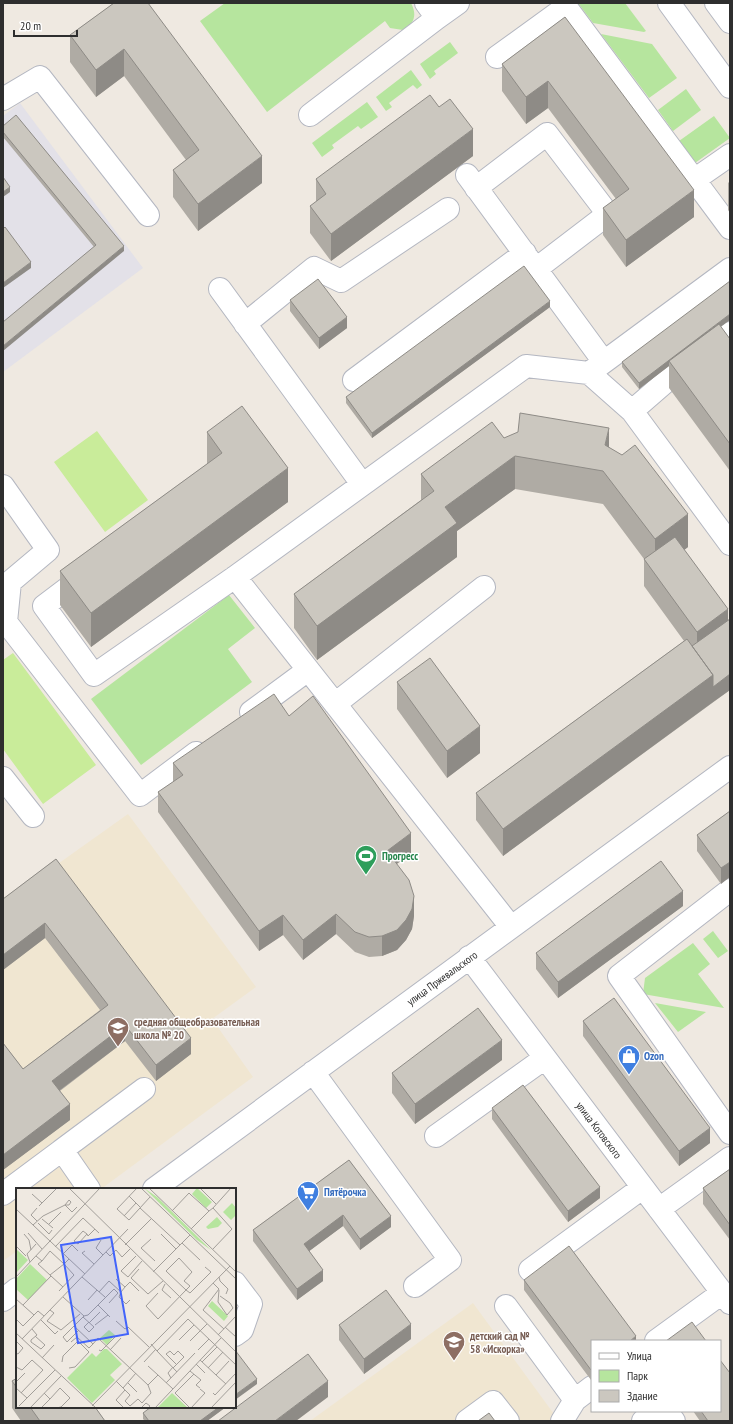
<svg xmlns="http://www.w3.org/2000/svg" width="733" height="1424" font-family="'PT Sans Narrow',sans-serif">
<rect width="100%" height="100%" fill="#efe9e1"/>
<path fill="#e3e1e8" d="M20,103L143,268L3,372V116Z"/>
<path fill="#f0e6d1" d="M128,814L256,987L212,1019L253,1077L101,1189H17V1251L3,1261V903Z
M473,1303L559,1421H310Z"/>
<path fill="#b6e59e" d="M225,3H411C417,14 415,24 403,30L390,28L385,21L267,112L200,21Z
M578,3H625L646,31L644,32L593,23Z
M601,34L652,44L677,78L649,98Z
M450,42L458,53L434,71L436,74L430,79L420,64Z
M411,70L422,85L417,89L413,85L389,103L392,107L386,111L376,97Z
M686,89L701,110L673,131L658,110Z
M367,102L378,117L361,129L358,126L332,145L334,148L322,157L312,143Z
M714,116L730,138L695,163L679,141Z
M229,595L255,628L228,649L252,682L141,765L91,699Z
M713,931L728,951L718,958L703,939Z
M693,943L710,964L698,974L724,1008L643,994L645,978Z
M655,1003L706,1012L678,1032Z"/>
<path fill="#c9ec9a" d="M97,431L148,500L105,532L54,462Z
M13,653L96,765L43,804L3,749V660Z"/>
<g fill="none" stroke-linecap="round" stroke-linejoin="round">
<g stroke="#b4b7c1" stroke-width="24">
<path id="minor" d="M426,3L437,18L458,3
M563,3L730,228
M669,3L730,87
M716,3L730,22
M497,57L566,7
M3,99L40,77L148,215
M310,115L437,18
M467,175L604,362
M694,180L730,155
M476,188L547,134L608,214L536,269
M730,269L589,373L632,411L730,544
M220,289L362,484
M245,324L314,268L341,281L448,209
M354,380L525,253
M632,411L670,378L730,333
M3,486L48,550L10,582L6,622
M85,575L44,606L94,675L235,577L526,366L589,373
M235,577L511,927
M3,624L6,622L140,795L196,753
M335,704L484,587
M251,712L308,670
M3,778L33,816
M730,890L619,976L730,1133
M469,957L730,1303
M313,1072L450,1260L415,1286
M436,1136L545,1058
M62,1150L144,1089
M154,1189L730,767
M3,1194L62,1150L89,1189
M659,1209L730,1158
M530,1270L642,1188
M235,1283L251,1304L242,1330L235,1335
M3,1300L17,1289
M506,1306L575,1400L592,1387
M656,1341L722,1293
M666,1411L674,1421
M467,1421L493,1402L508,1421
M562,1421L575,1400
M643,1421L657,1411"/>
</g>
<use href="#minor" stroke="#fff" stroke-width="22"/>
</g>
<path fill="#afaba4" d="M114,3L262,183L198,231L173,197V170L186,160L124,76L96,97L70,62V35Z
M565,17L694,217L626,267L603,235V208L616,199L548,108L526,124L502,91V64Z
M3,126L124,251L94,247L3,137Z
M473,156L331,261L310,233V206L316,202V179Z
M730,181V213L728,210V183Z
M290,300L347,328L319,349L290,311Z
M550,307L372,438L346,403V397Z
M721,327L730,339V471L669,388V366L639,389L622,367V362Z
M207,432L288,502L91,647L60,605V571L207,464Z
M504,438L609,447L688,547L684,550L728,620L730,619V690L503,856L476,820V793L684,641L644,586V559L603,504L515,489L457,531V557L317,660L294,628V594L421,500V474Z
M397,682L480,753L447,778L397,709Z
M289,716L411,853L397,864L414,916L412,929L406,940L397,950L382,956L369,957L355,952L336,934L303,960L283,935L259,951L158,812V792L173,782V763Z
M730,811L721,884L697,851V835Z
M56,859L191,1054L156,1081L125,1041L60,1091L70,1120L3,1170V1043L23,1069L100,1010L45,938L3,970V899Z
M683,906L558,998L536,969V953Z
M583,1021L710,1143L679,1166L583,1036Z
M502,1060L415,1124L392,1093V1073Z
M492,1108L600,1198L568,1222L492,1119Z
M349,1160L391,1227L360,1250L343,1226L309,1251L323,1281L297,1300L253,1241V1230Z
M730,1169V1240L703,1204V1188Z
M524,1280L636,1341H592V1380H591L524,1290Z
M339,1325L411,1339L364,1374L339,1340Z
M17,1378V1407H95L105,1421H21L12,1408V1381Z
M226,1407L207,1421H145L143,1419V1413Z
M693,1411H720L730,1421H700Z"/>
<path fill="#8e8b86" d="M124,49V76L96,97V70Z
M548,81V108L526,124V97Z
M473,129V156L331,261V234Z
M262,156V183L198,231V204Z
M10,187V192L3,197V192Z
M694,190V217L626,267V240Z
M124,246V251L3,351V346Z
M31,262V268L3,288V283Z
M550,301V307L372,438V433Z
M730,314V320L671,364L669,361V366L639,389V383Z
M347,317V328L319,349V338Z
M609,428V462L605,445Z
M515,456V489L457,531V557L317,660V626L445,507Z
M288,468V502L91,647V613Z
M688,514V547L655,573V539Z
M728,609V636L697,659V632Z
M730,674V690L713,702V687Z
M713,675V702L503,856V829Z
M480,726V753L447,778V751Z
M411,833V853L387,871V851Z
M730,862V877L721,884V868Z
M683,891V906L558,998V982Z
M414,896V916L412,929L406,940L397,950L382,956V936Z
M336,914V934L303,960V940Z
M283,915V935L259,951V931Z
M45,923V938L3,970V955Z
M125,1025V1041L52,1096V1081Z
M191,1038V1054L156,1081V1065Z
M502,1040V1060L415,1124V1104Z
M70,1104V1120L3,1170V1155Z
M710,1128V1143L679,1166V1151Z
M600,1187V1198L568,1222V1211Z
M343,1215V1226L304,1255V1244Z
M391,1216V1227L360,1250V1239Z
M323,1270V1281L297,1300V1289Z
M411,1324V1339L364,1374V1359Z
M636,1336V1341H630Z
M592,1369V1380H591V1370Z
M257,1379V1384L235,1400V1395Z
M328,1381V1397L296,1421H275Z
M219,1407H226L207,1421H200Z"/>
<path fill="#cbc7bf" stroke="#8e8b86" d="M114,3H148L262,156L198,204L173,170L199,150L124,49L96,70L70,35Z
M565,17L694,190L626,240L603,208L629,189L548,81L526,97L502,64Z
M430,95L439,107L450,99L473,129L331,234L310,206L326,194L316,179Z
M16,115L124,246L3,346V322L96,245L3,132V126Z
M3,177L10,187L3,192Z
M5,227L31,262L3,283V229Z
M524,266L550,301L372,433L346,397Z
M318,279L347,317L319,338L290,300Z
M730,281V314L639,383L622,362Z
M719,324L730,339V444L669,361Z
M242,406L288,468L91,613L60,571L222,453L207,432Z
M520,413L609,428L605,445L622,455L635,445L688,514L655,539L603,471L515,456L445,507L457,523L317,626L294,594L434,491L421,474L492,422L504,438L518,432Z
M675,537L728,609L697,632L644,559Z
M730,619V674L713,687V675L692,646Z
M687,639L713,675L503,829L476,793Z
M430,658L480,726L447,751L397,682Z
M274,694L289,716L313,696L411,833L387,851L409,880L414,896L412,909L406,920L397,930L382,936L369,937L355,932L336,914L303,940L283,915L259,931L158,792L183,775L173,763Z
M730,811V862L721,868L697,835Z
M56,859L191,1038L156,1065L125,1025L52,1081L70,1104L3,1155V1043L23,1069L108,1005L45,923L3,955V899Z
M661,861L683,891L558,982L536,953Z
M614,998L710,1128L679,1151L583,1021Z
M478,1008L502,1040L415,1104L392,1073Z
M523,1085L600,1187L568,1211L492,1108Z
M349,1160L391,1216L360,1239L343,1215L304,1244L323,1270L297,1289L253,1230Z
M730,1169V1225L703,1188Z
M569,1246L636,1336L630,1341H592V1369L591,1370L524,1280Z
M386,1290L411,1324L364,1359L339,1325Z
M692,1322L706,1341H666Z
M235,1350L257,1379L235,1395Z
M308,1354L328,1381L275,1421H218Z
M720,1360L730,1373V1421H708L701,1411H720Z
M17,1378V1388L12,1381Z
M30,1407H95L105,1421H40Z
M151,1407H219L200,1421H149L143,1413Z
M489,1413L495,1421H478Z"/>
<defs>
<g id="stadium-pin" transform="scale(1.15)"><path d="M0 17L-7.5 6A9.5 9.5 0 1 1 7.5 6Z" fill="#2e9e5b" stroke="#fff"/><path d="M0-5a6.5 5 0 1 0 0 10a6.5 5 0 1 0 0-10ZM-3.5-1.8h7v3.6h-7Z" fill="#fff"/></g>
<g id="school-pin" transform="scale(1.15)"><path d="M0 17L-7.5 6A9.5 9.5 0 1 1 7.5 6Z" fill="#8d6e63" stroke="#fff"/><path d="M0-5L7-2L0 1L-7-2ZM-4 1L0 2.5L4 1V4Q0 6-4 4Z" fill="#fff"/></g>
<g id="shop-pin" transform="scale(1.15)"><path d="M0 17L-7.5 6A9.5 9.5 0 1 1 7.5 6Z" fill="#3f7fe0" stroke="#fff"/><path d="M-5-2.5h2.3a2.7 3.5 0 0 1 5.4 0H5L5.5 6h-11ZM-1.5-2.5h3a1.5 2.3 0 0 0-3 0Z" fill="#fff"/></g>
<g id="supermarket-pin" transform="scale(1.15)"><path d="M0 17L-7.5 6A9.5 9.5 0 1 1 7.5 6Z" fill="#3f7fe0" stroke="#fff"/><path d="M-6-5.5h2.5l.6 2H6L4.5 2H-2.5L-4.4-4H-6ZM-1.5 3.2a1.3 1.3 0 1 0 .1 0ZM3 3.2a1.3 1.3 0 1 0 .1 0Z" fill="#fff"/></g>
</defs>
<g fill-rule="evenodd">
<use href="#stadium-pin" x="366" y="856"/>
<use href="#school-pin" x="118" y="1028"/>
<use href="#shop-pin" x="629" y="1056"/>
<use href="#supermarket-pin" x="308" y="1192"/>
<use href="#school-pin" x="454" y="1342"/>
</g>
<g text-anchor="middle" stroke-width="3" stroke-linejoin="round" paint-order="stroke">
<g font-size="11" font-weight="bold" fill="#27864d" stroke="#fff" text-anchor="start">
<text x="382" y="860">Прогресс</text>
</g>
<g font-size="11" fill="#2e2e2e" stroke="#fff">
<text transform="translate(442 978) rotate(-36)" y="4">улица Пржевальского</text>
<text transform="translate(599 1130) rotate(53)" y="4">улица Котовского</text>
</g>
<g font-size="11" font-weight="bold" fill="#785e54" stroke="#fff" text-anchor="start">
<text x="134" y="1026">средняя общеобразовательная<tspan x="134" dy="13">школа № 20</tspan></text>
<text x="470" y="1340">детский сад №<tspan x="470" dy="13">58 «Искорка»</tspan></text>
</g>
<g font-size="11" font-weight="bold" fill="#366cbe" stroke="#fff" text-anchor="start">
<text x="644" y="1060">Ozon</text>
<text x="324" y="1196">Пятёрочка</text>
</g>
</g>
<g transform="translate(16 1188)">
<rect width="220" height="220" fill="#efe9e1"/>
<path d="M128,0L141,9L195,62L181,52ZM181,0L196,14L190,20L176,6ZM216,15L220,20V27L215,32L207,24ZM201,29L206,35L202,39L192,41L190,39ZM0,61L12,72L0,85ZM14,76L31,92L12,112L0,101V91ZM196,113L212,128L208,133L192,118ZM93,142L99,147L91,157L84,150ZM88,161H91L106,176L94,187L99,192L76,215L51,190L76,165L80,169ZM156,205L172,220H141Z" fill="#b6e59e"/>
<path fill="none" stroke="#a29e99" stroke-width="1" d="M53,0L220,164M121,0L101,21L113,32L134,9M125,0L220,91M133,0L220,84M184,0L200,16M16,6L26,15M113,8L124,19M23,18L41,0M124,20L164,57M197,20L215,0M0,21L69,86M156,23L173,5L175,7L193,23L175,41M193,23L197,20L216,41L197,61M108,28L120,15M26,31L37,40M21,33L15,27L21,20M22,35L33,46L36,42M33,36L45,24M17,37L27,28L49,17H53L55,14L53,12L49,17L56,24L61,19M67,43L71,46L62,56L58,53ZM12,45L26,61M8,46L13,52L15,62M71,46L72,48L79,41M145,46L160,61M135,51L125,60L139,73M85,52L80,60L87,67M166,55L184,72M109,57L135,31M0,58L10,68M39,59L67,30L83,45M69,63L66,65L78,76M90,64L94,68L100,62L106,69L114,61M47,66L56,57L62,63M20,68L26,73L22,76L47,99M120,68L105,83L112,89L126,73M163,70L176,84L168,93L174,98L170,102L150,83ZM26,73L34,63L48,76L34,87M14,74L11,66L20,56M123,81L115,90L132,106L147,93M137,84L174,47M0,89L84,0M66,89L89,109M203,89L204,93L212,101L210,106M197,95L203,101L187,122L208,141M149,96L146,102L155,110M109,99L114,94L123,103M203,102L202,114L211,127L217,120L214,115L204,108M43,103L58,87L48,76L53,71M83,104L93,93L105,104L109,99L100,91M105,104L103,109L110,116L114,112M142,105L130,118L142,131L170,102L174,105L195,84L189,79M47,109L68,128L58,138L77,156L82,150L132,197L135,205L126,215L122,211L114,218L109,213L114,207L109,202M0,111L18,127M72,112L81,102M7,117L35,88M82,117L94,129M34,122L38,125L31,133L45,142L64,126M68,128L72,127L98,101L102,105L93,115M67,129L78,139M0,131L7,138L22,123L28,128M25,132L39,146L42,143M100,133L109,141L112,139L133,159M73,134L68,139L73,144L78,139M73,135L84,124M79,137L92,127M58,138L47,149L51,154L63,142M209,139L220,149M16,141L21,147L15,152V154L25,161L29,157L19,148M0,145L80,220M202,147L220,128M6,151L112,41M163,152L178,137M0,153L7,160L2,166L0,165M174,153L191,136M55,154L61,149L73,160L77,156M135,156L141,163L172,131L220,177M83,162L85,163L99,149M94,162L105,150M182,162L193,151M141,163L161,184M26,170L38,157M184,172L200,187L213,173M46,174L47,168L62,153L73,164L59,179L53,180M128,174L140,161M186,174L201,159M180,176L189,185M132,178L142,187L132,197M0,179L6,182L16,172L27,182L5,205M157,180L168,169L162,163L158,167L154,163L150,166L161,177M192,180L207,164M174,183L185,192L180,197L184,200M142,187L157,201M200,187L210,196M155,190L152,185L157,179M100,193L109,202L100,212L108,220M0,194L9,185M112,195L121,204M150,195L179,165M0,200L11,210M107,200L120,185M197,205L199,207L220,185M34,211L44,200L54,210L45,219L40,220M3,218L39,182M76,218L214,78M14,220L45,188M25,220L34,211L28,205M125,220L130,215L134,218L132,220M139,220L205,150M174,220L159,205L178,186M175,220L189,205L184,201M195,220L220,194"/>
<path fill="#4264fb" fill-opacity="0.15" stroke="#4264fb" stroke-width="2" d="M95,49L112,146L62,155L45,57Z"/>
<rect width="220" height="220" fill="none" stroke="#2e2e2e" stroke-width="2"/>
</g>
<rect width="733" height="1424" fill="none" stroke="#2e2e2e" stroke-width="8"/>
<rect x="591" y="1340" width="130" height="72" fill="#ffffff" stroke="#ababab"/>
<rect x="599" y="1353" width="20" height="6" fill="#ffffff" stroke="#ababab"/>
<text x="627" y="1360" font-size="12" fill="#2e2e2e">Улица</text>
<rect x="599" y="1370" width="20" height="12" fill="#b6e59e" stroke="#ababab"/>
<text x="627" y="1380" font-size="12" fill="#2e2e2e">Парк</text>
<rect x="599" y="1390" width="20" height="12" fill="#cbc7bf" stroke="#ababab"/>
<text x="627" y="1400" font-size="12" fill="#2e2e2e">Здание</text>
<path d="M14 30v6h63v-6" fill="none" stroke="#2e2e2e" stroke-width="2"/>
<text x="20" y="30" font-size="12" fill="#2e2e2e" stroke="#ffffff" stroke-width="3" paint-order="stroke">20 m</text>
</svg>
